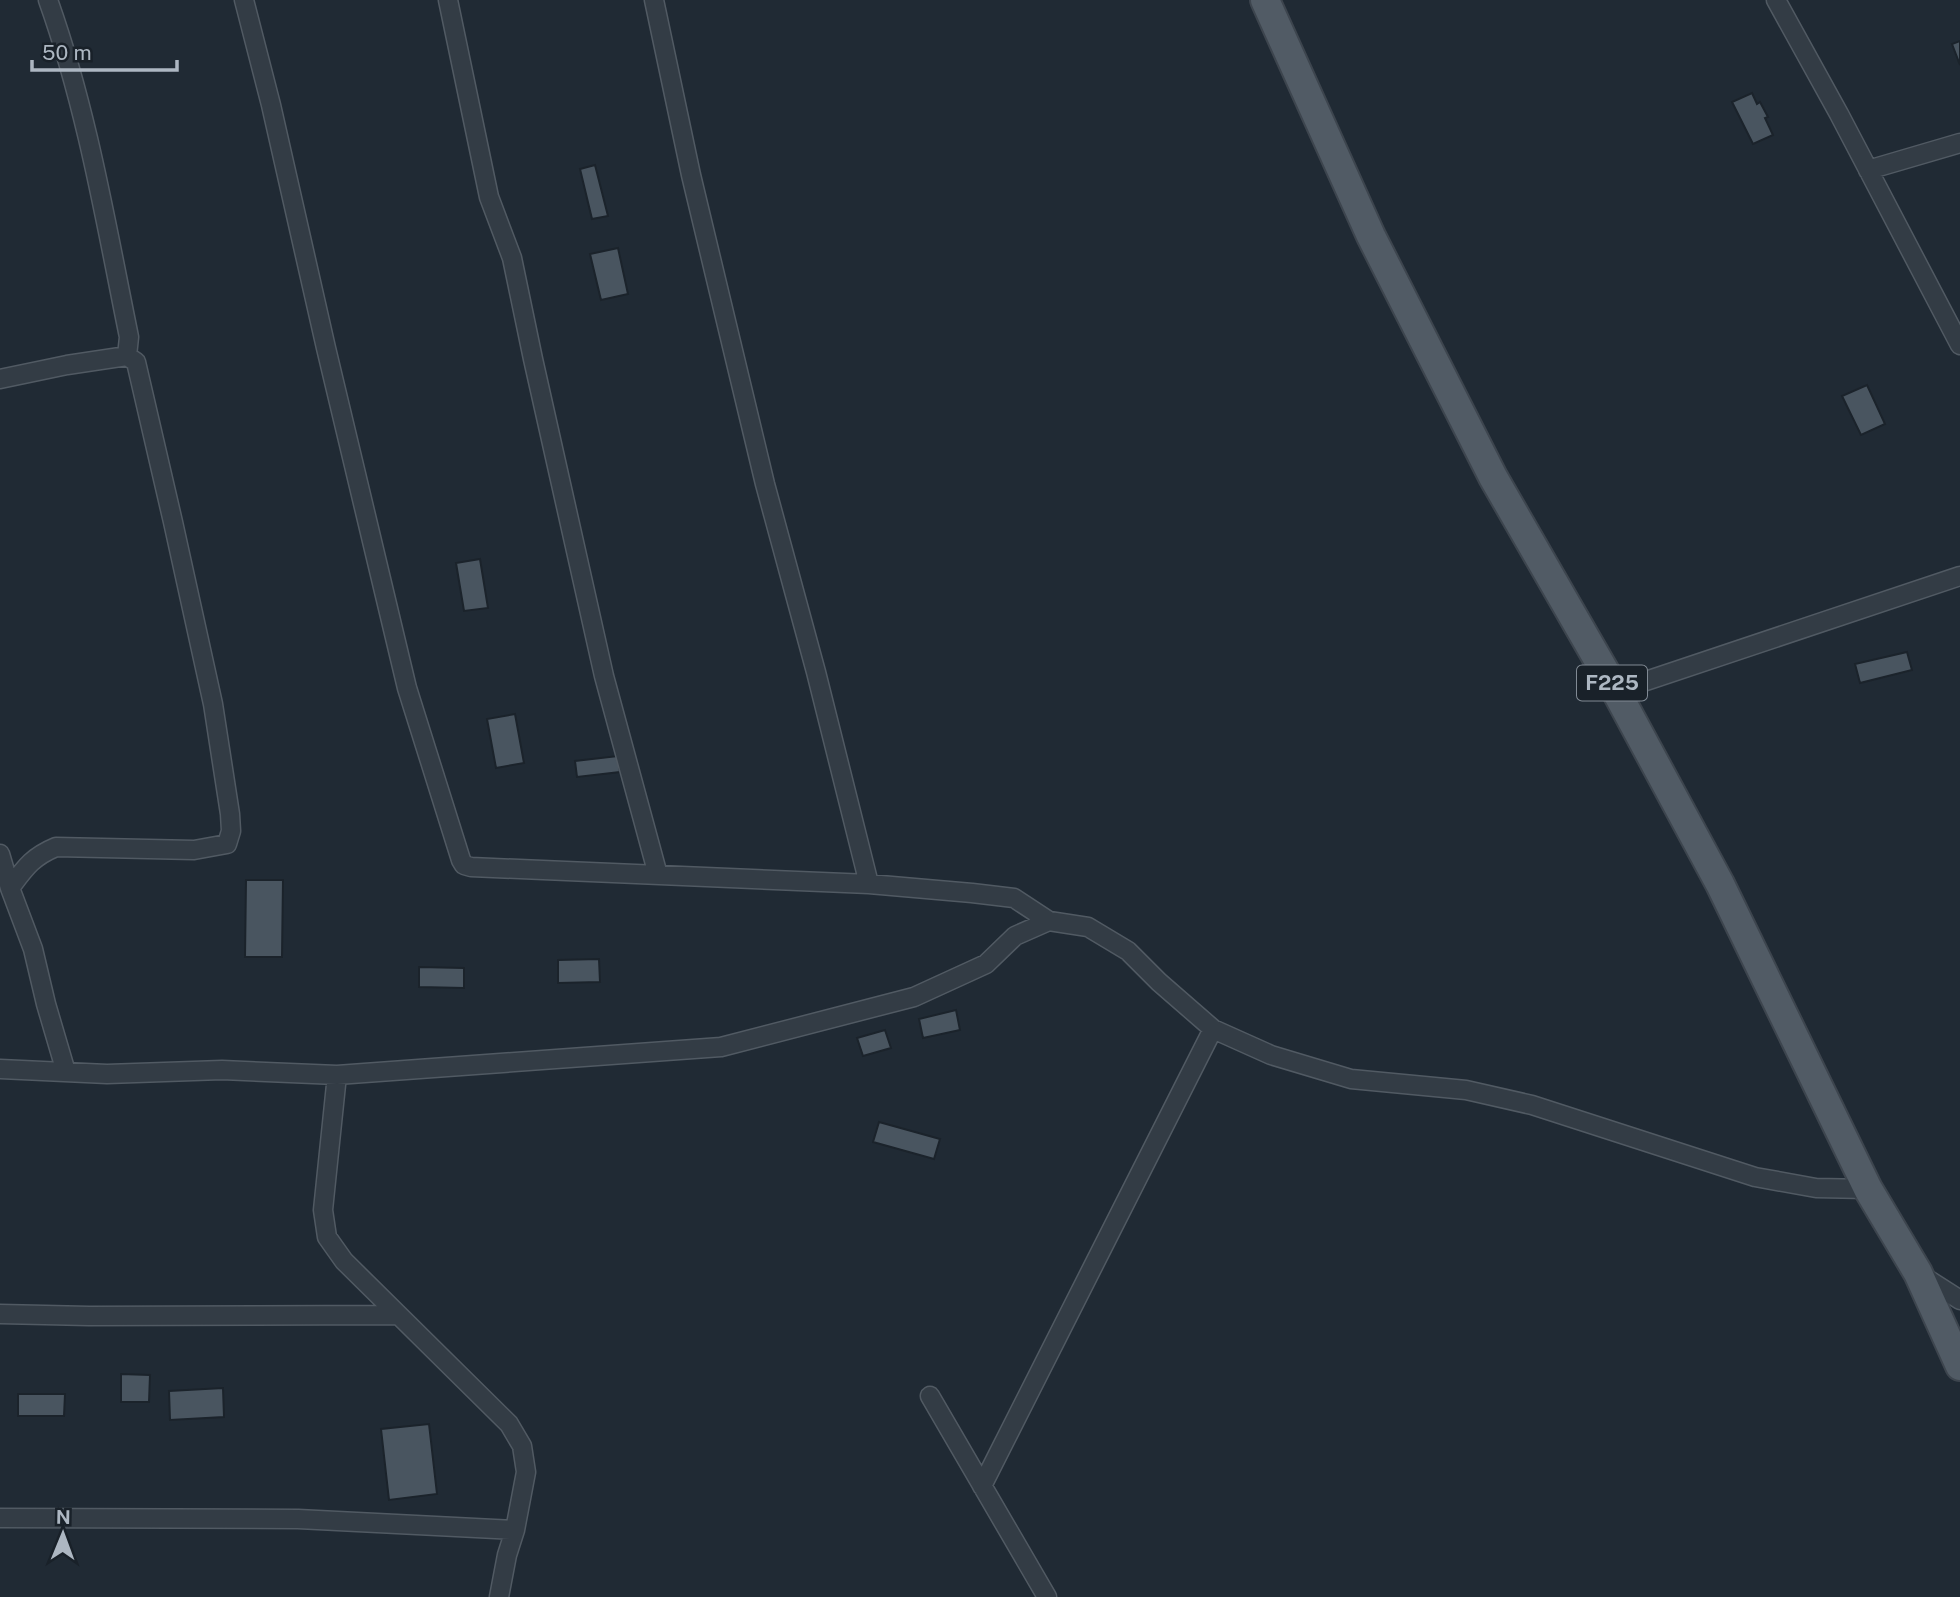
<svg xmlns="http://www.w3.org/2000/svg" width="1960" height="1597" font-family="'Public Sans',sans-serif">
<rect width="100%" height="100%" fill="#202a34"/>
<path fill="#495560" stroke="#1b232b" stroke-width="2" d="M1960,41V65L1952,44Z
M1752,93L1757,104L1760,102L1768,117L1765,118L1773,135L1753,144L1732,102Z
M595,165L608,216L592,219L580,169Z
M618,248L628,294L601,300L590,254Z
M1867,385L1885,424L1861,435L1842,396Z
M480,559L488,608L464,611L456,563Z
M1907,652L1912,670L1860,683L1855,664Z
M515,714L524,763L496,768L487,719Z
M618,756L620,772L577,777L575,761Z
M246,880H283L282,957H245Z
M599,959L600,982L558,983V960Z
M419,967L464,968V988L419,987Z
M956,1010L960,1030L923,1038L919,1019Z
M885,1030L891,1048L863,1056L857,1038Z
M879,1122L940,1139L934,1159L873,1142Z
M121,1374L150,1375L149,1402H121Z
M223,1388L224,1417L170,1420L169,1391Z
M18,1394H65L64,1416H18Z
M429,1424L437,1494L389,1500L381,1429Z"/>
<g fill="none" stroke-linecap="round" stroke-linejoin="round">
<g stroke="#515a63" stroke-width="21">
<path id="street" d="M48,0C87,109 106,224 129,337L127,356
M244,0L271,105L326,348L407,688L461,860L464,865L471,867L869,884L972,893L1014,898L1049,921
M448,0L489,197L512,258L533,359L604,676L658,875
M654,0L691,175L765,484L816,672L869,884
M1776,0L1839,114L1960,345
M1868,170L1960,143
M0,379L67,365L127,356L136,362L173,522L213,704L230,814L231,831L227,844L194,850L56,847C32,857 25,868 10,888
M1616,691L1960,576
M0,854L10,888L33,949L46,1004L66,1072
M0,1069L107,1074L222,1070L337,1075L721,1047L914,997L986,964L1015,936L1049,921L1088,927L1128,951L1159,982L1213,1029L1271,1055L1351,1079L1466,1090L1532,1105L1755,1177L1816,1188L1868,1189
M337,1075L323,1210L327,1237L344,1261L509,1424L522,1446L526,1472L515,1530L507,1555L499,1597
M1921,1275L1960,1300
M0,1314L89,1316L397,1315
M930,1396L1047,1597
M982,1486L1213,1029
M0,1518L298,1519L515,1530"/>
</g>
<g stroke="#3d454e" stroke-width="32">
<path id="primary" d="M1265,0L1371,236L1493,477L1616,691L1720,884L1868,1189L1918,1273L1960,1366"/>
</g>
<use href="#street" stroke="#333c45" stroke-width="18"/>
<use href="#primary" stroke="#515b65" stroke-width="28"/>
</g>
<g text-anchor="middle" stroke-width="6" stroke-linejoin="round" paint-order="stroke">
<rect fill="#192129" stroke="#818a94" stroke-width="2" x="1577" y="665.5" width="70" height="35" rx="5"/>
<g font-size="21" font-weight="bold" fill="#adb7c2">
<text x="1612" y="690">F225</text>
</g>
</g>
<g transform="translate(63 1534) rotate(1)" stroke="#192129" stroke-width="5" paint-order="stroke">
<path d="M0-5L12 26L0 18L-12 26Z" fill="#adb7c2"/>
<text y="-10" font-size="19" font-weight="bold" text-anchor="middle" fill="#adb7c2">N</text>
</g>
<path d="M32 60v10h145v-10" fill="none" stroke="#adb7c2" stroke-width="3.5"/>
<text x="42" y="60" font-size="21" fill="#adb7c2" stroke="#192129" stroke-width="5" paint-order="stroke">50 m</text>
</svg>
